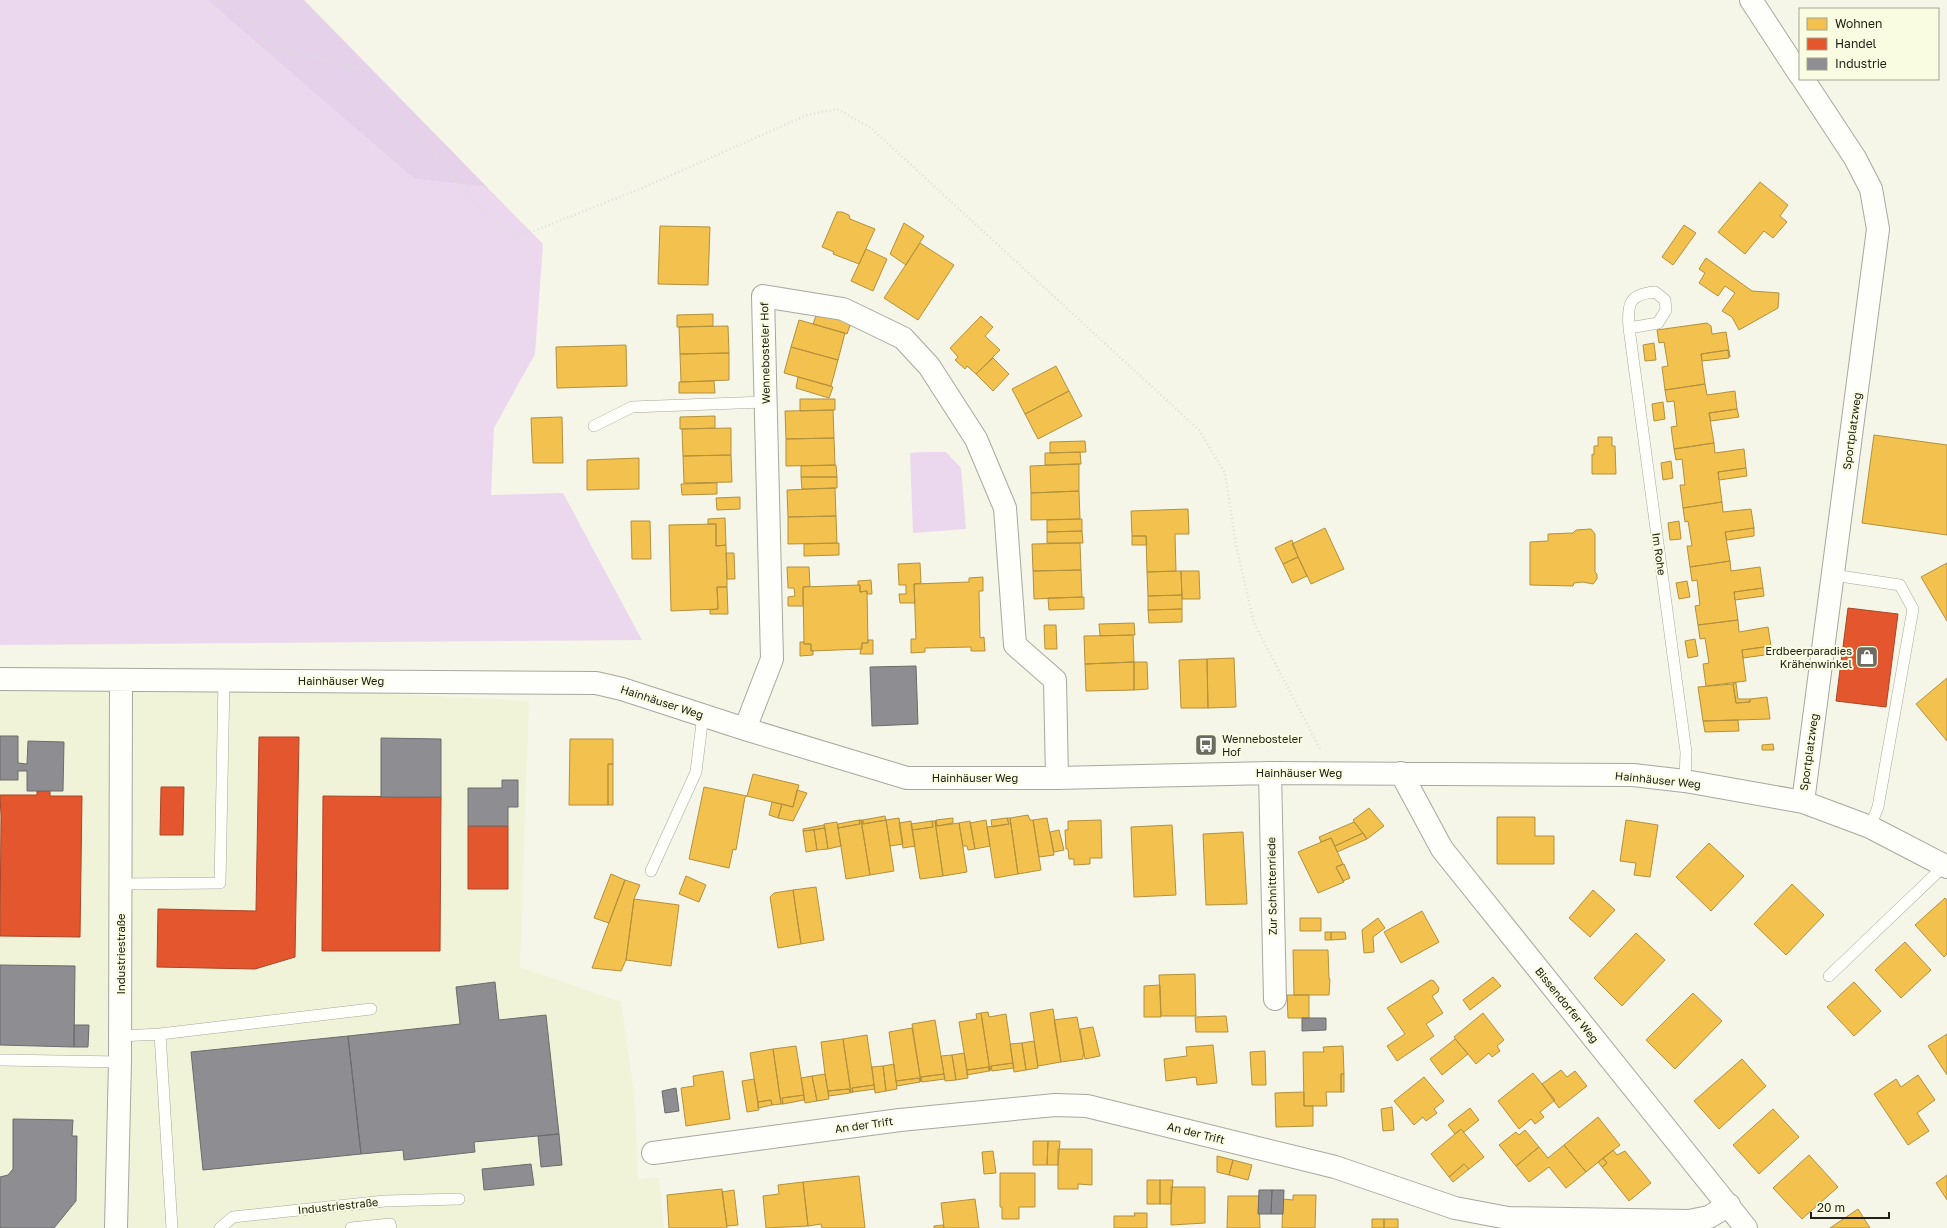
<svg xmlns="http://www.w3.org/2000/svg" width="1947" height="1228" font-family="'Golos Text',sans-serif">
<rect width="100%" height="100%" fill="#f5f6e7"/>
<path fill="#f1f3d9" d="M126,680L529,701L520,967L621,1002L635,1100L638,1179L659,1177L664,1228H0V684Z"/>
<path fill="#ebd8ee" d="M0,0H207L414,179L487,187L543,244L535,354L494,428L491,495L563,493L642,640L0,645Z
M924,452H946L961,468L966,529L913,533L910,453Z"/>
<path fill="#e5d1e9" d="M207,0H304L487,187L414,179Z"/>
<path fill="#f2c14e" stroke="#b3913e" d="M1760,182L1788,205L1780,216L1787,222L1773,238L1764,231L1745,254L1718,232Z
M837,212H842L849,215L850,219L875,229L859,264L833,254L834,252L822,247Z
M904,223L924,236L906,265L890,254Z
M1684,225L1696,233L1673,265L1662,257Z
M660,226L710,227L708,285L658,284Z
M920,243L954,265L918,320L884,298Z
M866,249L887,259L873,291L851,281Z
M1706,258L1752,291L1779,293L1778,308L1739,330L1732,317L1722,311L1735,293L1725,286L1718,296L1699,283L1705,273L1699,269Z
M817,313L851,323L847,334L813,324Z
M713,314V326L677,327V315Z
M981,316L993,327L985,336L1000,350L976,374L967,366L965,369L955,360L958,357L950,348Z
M799,320L845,333L838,360L791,347Z
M1707,323L1711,326L1712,334L1726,332L1730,357L1728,350L1701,354L1705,384L1665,390L1662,367L1668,366L1664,342L1659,343L1657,330Z
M728,326L729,353L680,354L679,327Z
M1654,343L1656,360L1645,361L1643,345Z
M626,345L627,386L557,388L556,347Z
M791,347L838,360L831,386L784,373Z
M1728,350L1729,358L1702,361L1701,354Z
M729,353V380L681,382L680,354Z
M993,358L1009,374L993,391L976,374Z
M1056,366L1069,391L1025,414L1012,389Z
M798,377L833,387L829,398L796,388Z
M714,381L715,393H679V382Z
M1705,384L1707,395L1735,391L1737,409L1709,413L1714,443L1674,449L1671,427L1677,426L1674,401L1667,402L1665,390Z
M1069,391L1082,416L1038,439L1025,414Z
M800,399H835V410L800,411Z
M1663,402L1665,419L1654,421L1652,404Z
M1737,409L1739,417L1711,421L1709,413Z
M833,410L834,438L786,439L785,411Z
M715,416V428L680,429V417Z
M562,417L563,463H533L531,418Z
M731,428V455L683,456L682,429Z
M1874,435L1947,445V535L1862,523Z
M1598,437H1612V446H1615L1616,474H1592V454L1594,455V446H1598Z
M834,438L835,465L786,466V439Z
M1085,441L1086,452L1050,453V442Z
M1714,443L1715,453L1744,449L1746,468L1718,472L1722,502L1683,508L1680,485H1685L1682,459L1676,460L1674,449Z
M1080,452L1081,464L1045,465V453Z
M731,455L732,482L684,483L683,456Z
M639,458V489L587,490V460Z
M1671,461L1673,478L1663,480L1661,463Z
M1079,464V491L1031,493L1030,466Z
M836,465L837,477H801V466Z
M1746,468L1747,476L1719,480L1718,472Z
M801,477H837V488L802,489Z
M717,483V494L682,495L681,484Z
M835,488L836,516L788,517L787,490Z
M1079,491L1080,519L1031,520V493Z
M740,497V509L717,510L716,498Z
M1722,502L1723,512L1751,509L1754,528L1725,532L1730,561L1690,567L1687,546H1692L1688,521L1685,522L1683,508Z
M1188,509L1189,534H1175L1176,571L1147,572L1146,536H1132L1131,511Z
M836,516L837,543L788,544V517Z
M725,518L726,545L716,546V524H708V519Z
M1082,519V531L1047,532V520Z
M631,521H650L651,559H632Z
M1679,521L1681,539L1670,540L1668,523Z
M716,524V546L726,545L727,579V587H717L718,609L671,611L669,525Z
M1325,528L1344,569L1311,584L1292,544Z
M1754,528V536L1727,540L1725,532Z
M1591,529L1595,534V572L1597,574V579L1593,584L1583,582L1574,583L1573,586L1530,585V542L1548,541V534L1573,533L1576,530Z
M1082,531L1083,543H1047V532Z
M1132,536H1146L1147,545H1132Z
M1292,540L1298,557L1283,564L1275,548Z
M839,543V555L804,556V544Z
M1080,543L1081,570L1033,571L1032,544Z
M726,553H734L735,579H727Z
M1298,557L1307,576L1292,583L1283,564Z
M1730,561L1731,571L1760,567L1763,588L1734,592L1738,620L1698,625L1695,606L1700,605L1697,580L1692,581L1690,567Z
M920,563L921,583L914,584L915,603H900L899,594H906V585H899L898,564Z
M1947,563V621L1921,577Z
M787,567H809L810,586L803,587V606H788V597L795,596L794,588H788Z
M1081,570L1082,597L1034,599L1033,571Z
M1181,571H1199L1200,599H1182Z
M1181,571L1182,595L1148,596L1147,572Z
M983,577V591H979L980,638L984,637L985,651H971V647L925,648V652L911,653V639H916L914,584L969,582V578Z
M871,580L872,594H867V591L860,592V585H858V581Z
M1687,581L1690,597L1679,599L1676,583Z
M860,585V592L867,591L868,643H862V649L811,651V644H804L803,587Z
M717,587H727L728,614H710V610L718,609Z
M1763,588L1764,596L1735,600L1734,592Z
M1182,595V609L1148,610V596Z
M1084,597V609L1049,610L1048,598Z
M1182,609V622L1149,623L1148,610Z
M1738,620L1739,632L1768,627L1771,646L1742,650L1746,681L1706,686L1703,664L1709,663L1705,638L1700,639L1698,625Z
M1134,623L1135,635L1100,636L1099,624Z
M1044,625H1056L1057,649H1045Z
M1133,635L1134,662L1085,664L1084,636Z
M1695,639L1698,656L1688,658L1685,641Z
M868,640H873V654H860L862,643H868Z
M800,642H804V644H811V651L813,650V655L800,656Z
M1771,646L1772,654L1743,658L1742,650Z
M1234,658L1236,707L1208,708L1207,659Z
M1207,659L1208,708H1181L1179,660Z
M1134,662V690L1086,691L1085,664Z
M1134,662H1147L1148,689L1134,690Z
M1947,678V741L1916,704Z
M1736,683L1738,699H1750V702L1736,703L1733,684Z
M1733,684L1736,703L1750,702V699L1767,697L1770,719L1703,721L1698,687Z
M1738,720L1739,731L1705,732L1703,721Z
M570,739H613V764H608V805H569Z
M1773,744L1774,750H1762V745Z
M608,764H613V805H608Z
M753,774L799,785L793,807L747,796Z
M704,787L747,796L745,797L736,850L733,849L729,868L689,859Z
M797,790L807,793L793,821L778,818L782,804L793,807Z
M772,802L782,804L778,818L769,815Z
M1369,808L1384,826L1367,839L1353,820Z
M1028,815L1030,820H1033L1041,870L1018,874L1010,818Z
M885,816L886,820L863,824V820Z
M1497,817H1535V836H1554V864H1497Z
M899,818L903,844L890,846L886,820Z
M953,818V823L937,826L936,820Z
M1007,818L1009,824L992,827L991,820Z
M1007,818H1010L1018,874L995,878L987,827L1009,824Z
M1047,818L1054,855L1039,857L1033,820Z
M859,820L860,824L838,828V824Z
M859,820H861L870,875L846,879L838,828L860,824Z
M861,820H863V824L886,820L894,871L870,875Z
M936,820L937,826L959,823L967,872L943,876L935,821Z
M986,820L990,846L975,849L970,823Z
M1101,820L1102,858H1090V864L1074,865V859H1069L1068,849H1066L1065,830H1068V821Z
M1626,820L1658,825L1650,877L1634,875L1636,863L1620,861Z
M911,821L915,846L903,848L899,823Z
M932,821L933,827L912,830L911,824Z
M932,821H935L943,876L920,879L912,830L933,827Z
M970,821L975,849L968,850L967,846H963L959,823Z
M837,822L841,846L828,849L824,824Z
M1354,822L1363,833L1335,846L1331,838L1321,842L1319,837Z
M824,825L825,828L803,831V829Z
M1172,825L1176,895L1134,897L1131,827Z
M825,828L828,849L817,850L814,830Z
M814,830L817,850L806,852L803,831Z
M1059,830L1064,850L1054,852L1050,832Z
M1243,832L1247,904L1206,905L1203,834Z
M1363,833L1367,839L1337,852L1335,846Z
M1331,838L1343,864L1336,867L1344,882L1318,893L1298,852Z
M1709,843L1744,876L1711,911L1676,877Z
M1344,864L1350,878L1343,881L1336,867Z
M611,874L625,880L609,923L594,918Z
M686,876L706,885L699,902L679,894Z
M625,880L640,885L634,899L626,960L621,971L592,968Z
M1792,884L1824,915L1786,955L1754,924Z
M816,887L824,940L801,944L793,890Z
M793,890L801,944L778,948L770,897L774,893Z
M1593,890L1615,910L1590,937L1569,918Z
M1945,898L1947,900V954L1944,957L1915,925Z
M634,899L679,905L671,966L626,960Z
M1422,911L1439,942L1401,963L1384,932Z
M1300,918H1321V931H1300Z
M1378,918L1385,928L1373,937L1374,952L1364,953L1362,930Z
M1325,932H1331V940H1325Z
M1331,932H1345L1346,939L1331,940Z
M1636,933L1665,960L1622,1006L1594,978Z
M1905,942L1931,970L1901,998L1875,970Z
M1293,950H1328L1329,979H1330L1329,995H1294Z
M1195,974L1196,1016H1161L1159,975Z
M1493,977L1501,986L1470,1010L1463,1000Z
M1431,980L1434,981L1439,988L1438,992L1432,996L1443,1013L1426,1024L1434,1036L1397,1061L1387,1046L1405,1034L1387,1008Z
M1854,982L1881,1011L1854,1036L1827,1007Z
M1160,985L1161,1017H1144V986Z
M1693,993L1722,1021L1675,1069L1646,1040Z
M1287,995H1309V1018H1288Z
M1053,1009L1061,1062L1038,1066L1030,1013Z
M988,1012L989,1017L1006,1014L1013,1063L991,1066L990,1071L981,1013Z
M981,1013L990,1071H989V1067L967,1070L959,1022L977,1019L976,1014Z
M1483,1013L1504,1040L1497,1046L1500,1051L1492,1057L1489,1053L1476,1064L1454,1037Z
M1226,1016L1228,1032H1196L1195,1017Z
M1077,1017L1084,1055H1083V1059L1061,1062L1054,1020Z
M935,1020L944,1074L921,1077V1082L912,1024Z
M1093,1027L1100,1056L1085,1059L1080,1029Z
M912,1028L921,1082L919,1078L896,1081L889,1032Z
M1947,1034V1075L1928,1046Z
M867,1035L874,1085L852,1088L853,1092L851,1093L843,1039Z
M843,1039L851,1093L849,1089L828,1091L825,1074L821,1042Z
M1455,1039L1468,1054L1442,1075L1430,1059Z
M1034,1041L1038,1068L1026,1070L1022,1043Z
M1022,1043L1026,1070L1014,1072L1010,1044Z
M1213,1045L1217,1083L1197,1085L1196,1077L1166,1081L1164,1059L1187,1056L1186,1047Z
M796,1046L804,1095L782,1098L783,1104H781L773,1049Z
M1343,1046L1344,1074H1341V1092H1326L1327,1106H1304L1303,1052H1324L1323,1047Z
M773,1049L781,1104L772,1105L771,1100L758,1102L750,1053Z
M1265,1051L1266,1085H1252L1250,1052Z
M964,1053L968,1078L956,1080L952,1055Z
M952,1055L956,1080L945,1081L941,1056Z
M1742,1059L1766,1086L1719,1129L1694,1101Z
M1013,1063L1014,1068L992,1071L991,1066Z
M894,1064L897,1089L886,1091L883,1066Z
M883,1066L886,1091L875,1093L872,1067Z
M989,1067V1071L967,1075V1070Z
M1561,1070L1567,1077L1575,1071L1587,1086L1559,1108L1542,1084Z
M723,1071L730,1119L686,1126L681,1088L694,1086L693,1076Z
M1533,1073L1555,1100L1540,1112L1544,1117L1535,1124L1531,1119L1519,1129L1498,1101Z
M825,1074L829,1099L817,1101L812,1076Z
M944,1074L945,1079L922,1082L921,1077Z
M1341,1074H1344V1092H1341Z
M1918,1075L1935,1100L1917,1113L1929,1131L1908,1145L1874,1094L1896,1079L1901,1087Z
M812,1076L817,1101L805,1103L801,1078Z
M1424,1077L1444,1101L1434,1109L1437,1113L1426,1121L1423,1117L1414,1125L1394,1101Z
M919,1078L920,1082L897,1086L896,1081Z
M754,1079L759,1110L747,1112L742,1081Z
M874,1085L875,1089L853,1092L852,1088Z
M849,1089L850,1093L829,1096L828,1091Z
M1304,1092V1106H1313V1126L1276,1127L1275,1093Z
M804,1095V1100L783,1104L782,1098Z
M771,1100L772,1105L758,1108V1102Z
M1392,1107L1394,1130L1383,1131L1381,1109Z
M1470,1108L1479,1120L1464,1132L1461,1129L1455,1134L1448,1125Z
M1773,1109L1799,1137L1759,1174L1733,1145Z
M1598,1117L1620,1145L1586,1172L1564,1145Z
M1461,1129L1484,1157L1469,1169L1464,1164L1449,1177L1431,1154Z
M1525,1130L1539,1147L1516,1166L1499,1145L1516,1132L1519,1135Z
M1033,1141H1048L1047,1165H1033Z
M1048,1141H1060L1058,1165H1047Z
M1564,1145L1586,1172L1566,1188L1549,1167L1529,1182L1516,1166L1539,1147L1548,1158Z
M1058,1149H1092V1185L1078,1184V1189H1058Z
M1613,1150L1617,1155L1625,1151L1651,1183L1629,1201L1602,1167L1607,1163L1603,1158Z
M993,1151L996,1173L984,1174L982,1152Z
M1809,1155L1838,1187L1802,1219L1773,1188Z
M1217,1156L1233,1160L1229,1175L1217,1172Z
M1603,1158L1607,1163L1602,1167L1598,1162Z
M1233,1160L1252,1165L1248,1180L1229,1175Z
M1464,1164L1469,1169L1453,1182L1449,1177Z
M1000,1173H1035V1207H1019V1219H1002V1207H1000Z
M1947,1175V1200L1936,1183Z
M859,1176L865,1228H822L821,1224L808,1226L803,1182Z
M1147,1180H1160V1204H1147Z
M1160,1180H1173L1171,1204H1160Z
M803,1182L808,1226L766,1228L763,1196L779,1194L778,1185Z
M1171,1187H1205V1223L1171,1225Z
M722,1189L727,1228H669L667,1195Z
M734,1190L738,1225L727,1226L722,1192Z
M1293,1195H1316L1315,1228H1282L1283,1199L1293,1200Z
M1228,1196H1259L1260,1228H1227Z
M975,1199L979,1228H944L941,1203Z
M1858,1209L1870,1228H1830Z
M1134,1213H1147V1228H1114V1216H1135Z
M1372,1219H1384V1228H1372Z
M1384,1219H1398V1228H1384Z
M943,1225L944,1228H934V1226Z"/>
<path fill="#e4572e" stroke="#a94627" d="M1848,608L1898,614L1886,707L1836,701Z
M259,737H299L295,957L255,969L157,967L158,909L256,911Z
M161,787H184L183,835H160Z
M37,791H50V796H82L80,937L0,936L1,816L0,795H37Z
M323,796L441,797L440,951H322Z
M468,826H508V889H468Z"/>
<path fill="#8d8d92" stroke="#6c6c6d" d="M916,666L918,724L872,726L870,667Z
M0,736H18V763L27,764L28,741L64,742L63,791H27V771H18V780H0Z
M381,738L441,739V797H381Z
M502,780H518V807H508V826H468V788H502Z
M0,965L75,966L74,1047L0,1045Z
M495,982L499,1020L546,1015L559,1134L474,1142L475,1152L404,1160L403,1150L361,1154L348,1036L460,1024L456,987Z
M1302,1018H1326V1030L1302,1031Z
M74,1025H89L88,1047H74Z
M348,1036L361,1154L203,1170L191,1052Z
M676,1088L679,1111L665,1113L662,1091Z
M13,1119L73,1120L72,1136H77L76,1201L54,1228H0V1177L8,1175L13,1169Z
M559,1134L562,1165L541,1167L538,1136Z
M531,1164L534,1185L484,1190L482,1169Z
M1259,1190H1272L1271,1214H1258Z
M1272,1190H1284L1283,1214H1271Z"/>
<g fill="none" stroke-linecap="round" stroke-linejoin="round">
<g stroke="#a7a89d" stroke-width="12">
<path id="service" d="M1629,328C1627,304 1629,294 1655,292L1665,300L1666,310L1658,323L1629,328L1686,752L1685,781
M594,426L632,407L766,402
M1833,575L1900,585L1913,609L1878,807L1870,827
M651,871L696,772L703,715
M121,884L220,883L224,680
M1829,976L1944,866
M160,1034L172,1228
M120,1036L160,1034L371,1009
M0,1060L120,1062
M220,1228L233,1217L385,1201L459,1199
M351,1228L390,1224L391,1228"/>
</g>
<g stroke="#a7a89d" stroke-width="24">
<path id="minor" d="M1751,0L1800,75
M0,679L596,683L622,689L745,729L907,778H1057L1270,773L1633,775L1685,781L1803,802L1870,827L1947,867
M745,729L772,659L763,296L843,309L903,338L929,366L976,439L1005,508L1015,645L1055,680L1057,778
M1270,773L1275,999
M1401,773L1442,849L1746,1228
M1803,802L1878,229L1871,189L1855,158L1803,79
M653,1153L900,1120L1055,1105L1087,1106L1335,1167L1455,1208L1508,1218L1689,1221L1709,1217L1729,1205
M116,1228L120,1062L121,680"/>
</g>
<path stroke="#dededa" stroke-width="2.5" stroke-dasharray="1 3" stroke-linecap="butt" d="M223,0L277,49L357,67L477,204L516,238L640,189L807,115L837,109L871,128L1199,430L1225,473L1236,545L1254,623L1320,749"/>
<use href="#service" stroke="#fefefb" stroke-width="11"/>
<use href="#minor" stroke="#fefefb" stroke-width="22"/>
</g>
<defs>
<g id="shop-square" transform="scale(1.15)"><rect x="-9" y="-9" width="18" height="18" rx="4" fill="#6b6b60" stroke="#fafce1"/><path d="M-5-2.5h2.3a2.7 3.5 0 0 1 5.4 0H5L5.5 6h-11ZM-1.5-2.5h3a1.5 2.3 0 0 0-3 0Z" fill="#fff"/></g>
<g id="bus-square" transform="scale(1.15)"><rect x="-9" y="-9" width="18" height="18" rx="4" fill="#6b6b60" stroke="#fafce1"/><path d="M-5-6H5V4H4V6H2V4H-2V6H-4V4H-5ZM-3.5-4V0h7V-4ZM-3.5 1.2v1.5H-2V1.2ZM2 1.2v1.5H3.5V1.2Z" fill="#fff"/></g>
</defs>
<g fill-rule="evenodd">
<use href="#shop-square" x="1867" y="657"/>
<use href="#bus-square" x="1206" y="745"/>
</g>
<g text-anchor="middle" stroke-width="4" stroke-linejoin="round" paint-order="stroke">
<g font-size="11" fill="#202017" stroke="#fafce1">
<text transform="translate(765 353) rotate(-91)" y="4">Wennebosteler Hof</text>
<text transform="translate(1852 431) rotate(-82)" y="4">Sportplatzweg</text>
<text transform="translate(1659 554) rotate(82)" y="4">Im Rohe</text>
<text x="341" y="685">Hainhäuser Weg</text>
<text transform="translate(662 702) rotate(18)" y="4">Hainhäuser Weg</text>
<text transform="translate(1809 752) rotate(-82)" y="4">Sportplatzweg</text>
<text x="1299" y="777">Hainhäuser Weg</text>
<text x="975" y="782">Hainhäuser Weg</text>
<text transform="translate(1658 780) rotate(6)" y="4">Hainhäuser Weg</text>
<text transform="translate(1272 886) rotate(-91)" y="4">Zur Schnittenriede</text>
<text transform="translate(121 954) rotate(-90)" y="4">Industriestraße</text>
<text transform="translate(1567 1005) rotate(51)" y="4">Bissendorfer Weg</text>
<text transform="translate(864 1125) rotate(-8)" y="4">An der Trift</text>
<text transform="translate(1196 1133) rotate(14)" y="4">An der Trift</text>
<text transform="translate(338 1206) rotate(-6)" y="4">Industriestraße</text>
</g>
<g font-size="11" fill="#202017" stroke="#fafce1" text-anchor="end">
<text x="1852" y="655">Erdbeerparadies<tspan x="1852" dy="13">Krähenwinkel</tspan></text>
<text x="1222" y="743" text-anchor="start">Wennebosteler<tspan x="1222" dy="13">Hof</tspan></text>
</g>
</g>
<rect x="1799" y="8" width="140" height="72" fill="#fafce1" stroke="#a3a490"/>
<rect x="1807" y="18" width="20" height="12" fill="#f2c14e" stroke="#a3a490"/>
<text x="1835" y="28" font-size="12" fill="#202017">Wohnen</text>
<rect x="1807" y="38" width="20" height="12" fill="#e4572e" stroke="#a3a490"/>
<text x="1835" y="48" font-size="12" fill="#202017">Handel</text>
<rect x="1807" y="58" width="20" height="12" fill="#8d8d92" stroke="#a3a490"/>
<text x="1835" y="68" font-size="12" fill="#202017">Industrie</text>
<path d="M1811 1212v6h78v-6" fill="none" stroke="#202017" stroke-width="2"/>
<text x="1817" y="1212" font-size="12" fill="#202017" stroke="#fafce1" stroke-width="3" paint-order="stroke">20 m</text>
</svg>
